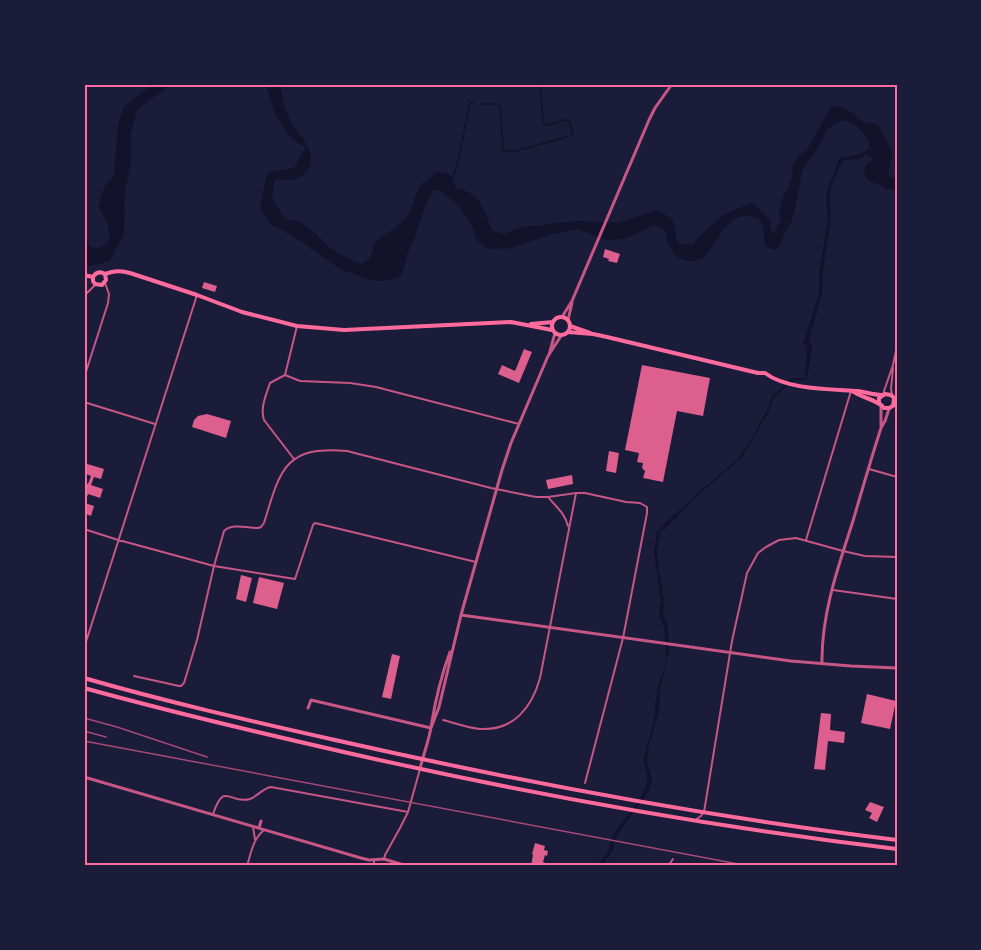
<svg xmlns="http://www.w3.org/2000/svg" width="981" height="950" font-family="'Exo 2',sans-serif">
<rect width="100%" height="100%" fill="#1b1b3a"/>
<path fill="#12122b" d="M153,84H172L137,109L131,133V164L125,188L124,234L110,261L85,267L84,232L90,247L98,248L107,245L110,236L107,222L99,208L100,200L105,186L114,176L118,126L123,108Z
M266,84H280C282,95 283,106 288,116C296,133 323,155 305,173C293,185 285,176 274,181L272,198L285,219C310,221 315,237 332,249C341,256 352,261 362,264L371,257L375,242L400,224L410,212L419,187L437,172C451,174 452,174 456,188C480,192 484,210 492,230L504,234L522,227L546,225L554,223L578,221L618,223L657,210L673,219L677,240L680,244L682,245L693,244L699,236L725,214L752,203L755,204L759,210L770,219L771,230L774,233L781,219L779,213L784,193L788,189L792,177L793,165L798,157L808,148L831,107C847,104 855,117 866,124L870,122L879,126L891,151L892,156L888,173L891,178L897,179V188C889,190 886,190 880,184C870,185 866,179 864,170L867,163L873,160L870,156L865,155L860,159L844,160L840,165L831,188L830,200L831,214L823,272L822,293L809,340L812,346L807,379L804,380H794L774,397L767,415L742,457L696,497L667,527L660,532L657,554L664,603L663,615L668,627L669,649L660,691L659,712L648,749L647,761L652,779L649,791L644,798L616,837L613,850L602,866H597L609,850L612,836L641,797L647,783V775L643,760L653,726L657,691L666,661V649L664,628L659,614L661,600L654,553L657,532L662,526L691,499L738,459L752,438L769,406L772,396L792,378H805L807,346L803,344L819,293V272L828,221L826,199L827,190L839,160L841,158C852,155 862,156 870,147C868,134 856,124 844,120L833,125L827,130L815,153L803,168L795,209L791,223L783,235L780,246L776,250C752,247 775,222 753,217C750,217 747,215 744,216C725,218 717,243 706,255C698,262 684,263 676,256C669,249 667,241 666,231L660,227L654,225L629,237L609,241L577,229L549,235L510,248L488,249L476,240C473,218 457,204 440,190H434L426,204L413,242L408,252L402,274L397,278L380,281L368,279L340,269L292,235L269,223L260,208L267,173L294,168L306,147L294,141L276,117Z"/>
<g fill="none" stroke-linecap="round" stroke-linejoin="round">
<path stroke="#12122b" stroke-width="1.5" d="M482,104H498L500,106L503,148L505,151H516L573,135L569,119L547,125L543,124L540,84
M453,177L458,161L470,103H474"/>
</g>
<path fill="#dd5f8e" d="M605,249L620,254L617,263L608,261L609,259L603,257Z
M204,282L217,286L215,292L202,288Z
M524,349L532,352L519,383L498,374L502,365L515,371Z
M642,365L710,378L703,416L677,411L663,482L643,478L645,471L642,468L643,463L637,462L639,453L625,450Z
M207,414L231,421L226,438L192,427L194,420L198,416Z
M609,451L619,453L616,473L606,471Z
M84,463L104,469L101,479L94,477L91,485L103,489L100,498L88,494L85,503L94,506L91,516L84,513L85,494H84V482L88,484L91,476L84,473Z
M572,475L573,484L548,489L546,480Z
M241,575L252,578L246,602L236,599Z
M259,577L284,583L277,609L253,603Z
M392,654L400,656L391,699L382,697Z
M867,694L896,701L890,729L861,723Z
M821,713L831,714L830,730L845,732L844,743L828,741L825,770L814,769Z
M870,802L884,807L877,822L869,818L872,813L865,810Z
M535,843L545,846L544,850L548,851L547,856L545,855L543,862L545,863L544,866H531L533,855L532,854Z"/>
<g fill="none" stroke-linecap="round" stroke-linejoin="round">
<path stroke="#c65784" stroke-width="2" d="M84,296L95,285
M297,326L285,375L300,381L350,383L376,387L519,424
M285,375L270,383C266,395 260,408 264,420L294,459
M84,378L108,303L109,294L105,283
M883,394L893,365L897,346
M892,395L891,389L893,368
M84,402L155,424
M869,469L897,477
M548,497C556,507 565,513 568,526
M84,529L115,539L214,566L295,579L313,525L315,523L476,562
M806,540L851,391
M833,590L897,599
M84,648L197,295
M134,676L179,686H181L184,683L197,640L214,566L224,531C232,523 247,528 258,528L261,527L264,523C280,471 284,445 347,451L491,488L536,497H548L576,493H585L626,502L640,503L647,507V513L623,638L585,783
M443,720C455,723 468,728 480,729C514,731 532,707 540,678L576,493
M213,814C225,780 229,805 250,799C258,796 263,788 271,787L408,812
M695,820L701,816L704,812L732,641L747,573L758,553L766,547L779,540L796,538L843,551L865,556L897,557
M253,827L255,839
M384,859L385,855L400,828L408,812L420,769
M247,866C251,853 253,839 264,830
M374,866V860
M668,866L673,859"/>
<path stroke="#c65784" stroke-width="3" d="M562,317L572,301L649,120L655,108L672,84
M568,320L572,303
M549,355L555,333
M881,406V426
M461,615L791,661L851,666L897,668
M822,664C821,615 838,567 853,521C862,490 871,459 881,428L885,421L889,409
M308,708L311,700L431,728
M431,728L439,707L461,615L502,470L511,443L548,356L561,336
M420,769C423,755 429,741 431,727C435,702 441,676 450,652
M84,777L361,858L369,860L384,859L407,866
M259,828L261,821"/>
<path stroke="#ff6b9d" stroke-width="4" d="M105,274C114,271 120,270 130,273L197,295L242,312L297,326L344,330L511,322L552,330
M84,275L93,277
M93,277V281L95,284L102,285L106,280L105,274
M93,277C96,272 100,271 105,274
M552 326a9 9 0 1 1 18 0a9 9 0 1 1-18 0Z
M531,324L553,322
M570,326L590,333
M568,332L593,334L607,337L758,373H765C787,390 831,389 858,391C866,392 873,395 882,395
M852,391C860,397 871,398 879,404
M894,399L893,406L889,408H884L879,403V398L885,394L891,395L897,401"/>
<path stroke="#ff6b9d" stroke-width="4" d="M84,678C167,702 251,721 335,740C521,782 708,817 897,840
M84,688C171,712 260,733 348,753C529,794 712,827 897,849"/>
<path stroke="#a44b75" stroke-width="1.5" d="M84,718L117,727L207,757
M84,731L106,737
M84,741L749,866"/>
</g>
<rect width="981" height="950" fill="none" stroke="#1b1b3a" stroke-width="171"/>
<rect x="86" y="86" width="810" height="778" fill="none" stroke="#ff6b9d" stroke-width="2"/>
</svg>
